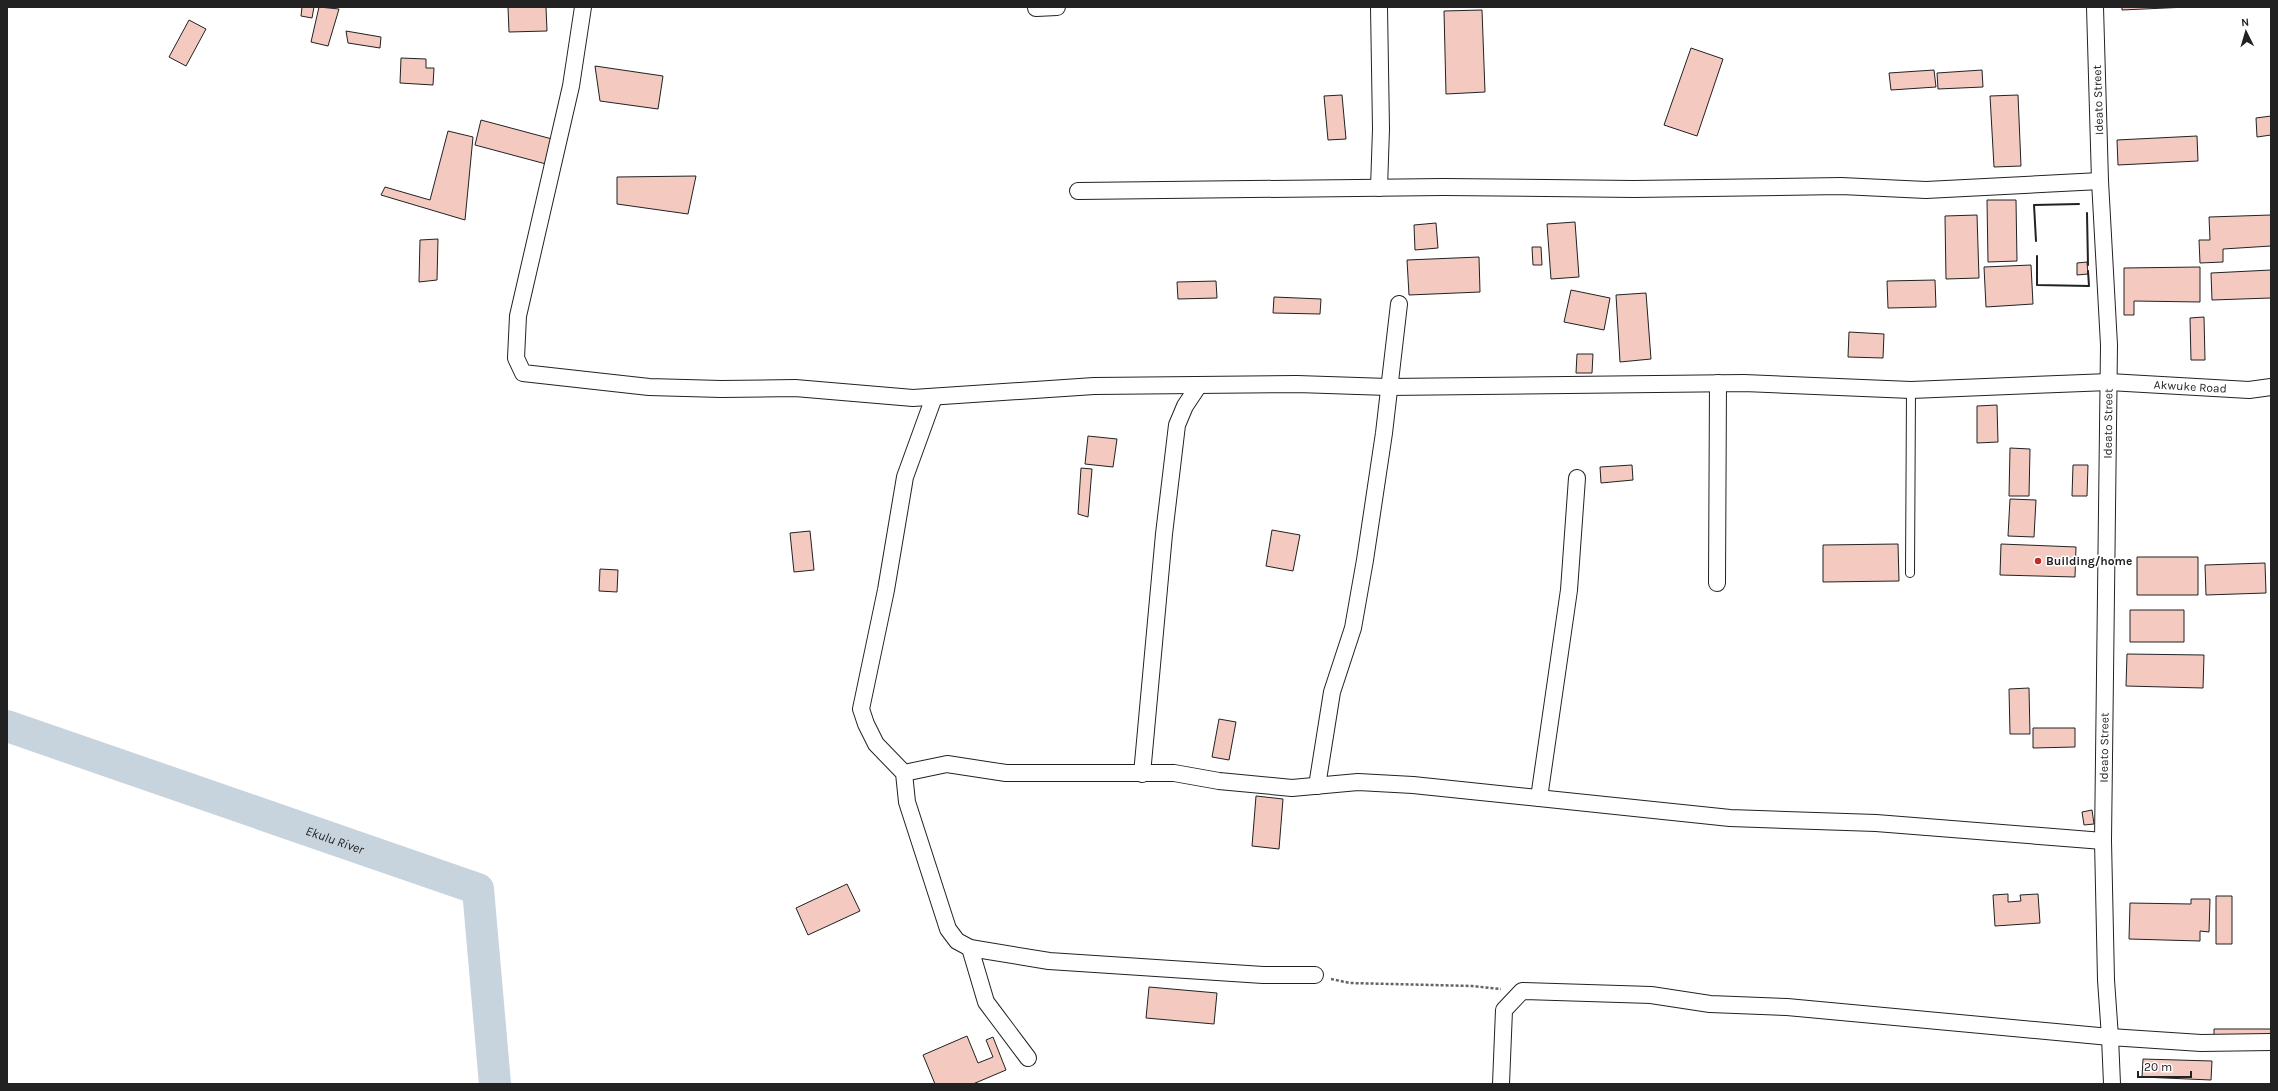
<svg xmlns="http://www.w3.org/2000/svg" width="2278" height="1091" font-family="Karla,sans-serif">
<rect width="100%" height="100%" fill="#fff"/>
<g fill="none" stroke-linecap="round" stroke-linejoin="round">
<path stroke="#c7d3dd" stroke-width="32" id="s1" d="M7,726L478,889L495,1084"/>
</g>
<path fill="#f3c9c0" stroke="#222" d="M302,7H314L312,18L301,16Z
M319,7L339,9L328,46L311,42Z
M508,7H546L547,31L509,32Z
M2122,7H2187L2122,10Z
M1482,10L1485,92L1446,94L1444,11Z
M189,20L206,29L186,66L169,57Z
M346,31L381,37L380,48L348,43Z
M1691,48L1723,59L1697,136L1664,125Z
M401,58L426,59V68H434L433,85L400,83Z
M595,66L663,76L658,109L600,101Z
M1934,70L1936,87L1891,90L1889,73Z
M1982,70L1983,87L1938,89L1937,73Z
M1342,95L1346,139L1328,140L1324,96Z
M2018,95L2021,166L1994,167L1990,96Z
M2271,116V135L2257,137L2256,118Z
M481,120L552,139L546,164L475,145Z
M448,131L473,137L465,220L381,195L385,187L430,200Z
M2197,136L2198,161L2118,165L2117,140Z
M696,176L688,214L617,204V177Z
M1987,200H2016L2017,261L1988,262Z
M1977,215L1979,278L1946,279L1945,216Z
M2271,215V246L2223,249V262L2200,263L2199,240H2210L2209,217Z
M1575,222L1579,277L1551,279L1547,224Z
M1436,223L1438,248L1415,250L1414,225Z
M438,239L437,280L419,282L420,240Z
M1532,247H1541L1542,265H1533Z
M1479,257L1480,292L1409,295L1407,260Z
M2087,262L2088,274L2077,275V263Z
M2031,265L2033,304L1986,307L1984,267Z
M2200,267V302L2134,301V315H2124V268Z
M2271,270V298L2212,300L2211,273Z
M1935,280L1936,307L1888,308L1887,281Z
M1216,281L1217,298L1178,299L1177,282Z
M1571,290L1610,298L1604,330L1564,322Z
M1646,293L1651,359L1620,362L1616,295Z
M1274,297L1321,299L1320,314L1273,313Z
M2204,317L2205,360H2191L2190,318Z
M1849,332L1884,334L1883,358L1848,357Z
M1577,354H1593L1592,373H1576Z
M1997,405L1998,442L1977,443V406Z
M1088,436L1117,439L1113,467L1085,464Z
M2010,448L2030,449L2029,496H2009Z
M1632,465L1633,480L1601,483L1600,467Z
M2073,465H2088L2087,496H2072Z
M1081,468L1092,469L1088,517L1078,514Z
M2010,499L2036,500L2034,537L2008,536Z
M1272,530L1300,535L1293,571L1266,566Z
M810,531L814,570L794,572L790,533Z
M1898,544L1899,581L1823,582V545Z
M2001,544L2076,547L2075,577L2000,575Z
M2137,557H2198V595H2137Z
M2265,563L2266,593L2206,595L2205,565Z
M600,569L618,570L617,592L599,591Z
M2130,610H2184V642H2130Z
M2127,654L2204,655L2203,688L2126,686Z
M2029,688L2030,734H2010L2009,689Z
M1219,719L1236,722L1229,760L1212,757Z
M2033,728H2075V747L2033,748Z
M1256,796L1283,799L1279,849L1252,846Z
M2092,810L2094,824L2084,825L2082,812Z
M847,884L860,911L808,935L796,908Z
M2008,894V902L2021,901L2020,895L2038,894L2040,923L1995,926L1993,895Z
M2216,896H2232V944H2216Z
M2191,899H2210L2209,932L2200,931V941L2129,939L2130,903L2191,904Z
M1149,987L1217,993L1214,1024L1146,1018Z
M2214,1029H2271V1039H2214Z
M967,1036L978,1063L993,1057L986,1040L993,1037L1006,1070L973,1084H935L923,1055Z
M2143,1059L2212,1061L2211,1080L2142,1077Z"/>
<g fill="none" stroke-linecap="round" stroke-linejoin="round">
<g stroke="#222" stroke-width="10">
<path id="service" d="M1910,573L1911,390"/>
</g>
<g stroke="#222" stroke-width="18">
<g id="minor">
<path id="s2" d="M583,7L571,86L518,316L516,358L523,373L649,387L721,389L795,388L913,398L1094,386L1297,384L1388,387L1744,383L1911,390L2109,382L2249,390L2271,387"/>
<path d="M1036,8L1057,7"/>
<path d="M1379,188L1381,129L1379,7"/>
<path d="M1078,191L1443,187L1634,189L1841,186L1926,190L2100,181"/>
<path d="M934,397L905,477L886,590L861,709L866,724L876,744L904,773L907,802L948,929L957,941L970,948L1049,961L1263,975H1315"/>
<path d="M1717,583L1718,383"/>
<path d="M904,773L947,764L1006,773H1174L1219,781L1292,788L1358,782L1413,785L1730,818L1876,823L2103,841"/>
<path d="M1142,774L1164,534L1177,425L1185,406L1199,385"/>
<path d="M1317,786L1332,692L1353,628L1365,560L1384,433L1399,304"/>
<path d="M1539,798L1569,590L1577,478"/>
<path d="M970,948L986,1002L1028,1058"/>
<path id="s3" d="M1501,1084L1504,1010L1522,991L1651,995L1710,1004L1787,1007L2110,1037L2106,980L2103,841L2109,345L2100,181L2095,7"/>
<path d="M2112,1084L2110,1037L2201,1043L2271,1042"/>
</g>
</g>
<path stroke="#646464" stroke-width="2.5" stroke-dasharray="3 2" stroke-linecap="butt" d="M1331,979L1350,983L1472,986L1501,989"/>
<use href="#service" stroke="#fff" stroke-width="8"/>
<use href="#minor" stroke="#fff" stroke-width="16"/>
<path stroke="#222" stroke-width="2" d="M2087,213L2088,265
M2036,241L2034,205L2079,204
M2037,256V285L2089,286L2088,271"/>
</g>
<circle fill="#c62828" stroke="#fff" stroke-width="1.5" cx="2038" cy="561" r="4"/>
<g text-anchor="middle" stroke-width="3" stroke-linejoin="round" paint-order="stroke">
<g font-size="12" fill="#222" stroke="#fff">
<text transform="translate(2098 100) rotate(-92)" y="4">Ideato Street</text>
<text dy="4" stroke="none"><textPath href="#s2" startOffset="2044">Akwuke Road</textPath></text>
<text dy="4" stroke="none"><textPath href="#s3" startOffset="1304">Ideato Street</textPath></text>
<text dy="4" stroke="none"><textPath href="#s3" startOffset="980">Ideato Street</textPath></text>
</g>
<g font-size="12" font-weight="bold" fill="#222" stroke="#fff" text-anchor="start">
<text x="2046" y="565">Building/home</text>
</g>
<g font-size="13" font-style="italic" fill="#222" stroke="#fff">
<text dy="5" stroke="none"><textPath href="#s1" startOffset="347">Ekulu River</textPath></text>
</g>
</g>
<rect width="2278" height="1091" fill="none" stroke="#222222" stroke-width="16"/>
<g transform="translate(2246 32) rotate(355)" stroke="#ffffff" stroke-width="3" paint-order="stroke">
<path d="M0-3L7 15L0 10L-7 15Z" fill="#222222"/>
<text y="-6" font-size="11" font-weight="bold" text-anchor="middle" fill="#222222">N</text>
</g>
<path d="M2138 1071v6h53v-6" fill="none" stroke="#222222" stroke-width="2"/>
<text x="2144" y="1071" font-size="12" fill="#222222" stroke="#ffffff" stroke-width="3" paint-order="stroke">20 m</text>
</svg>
